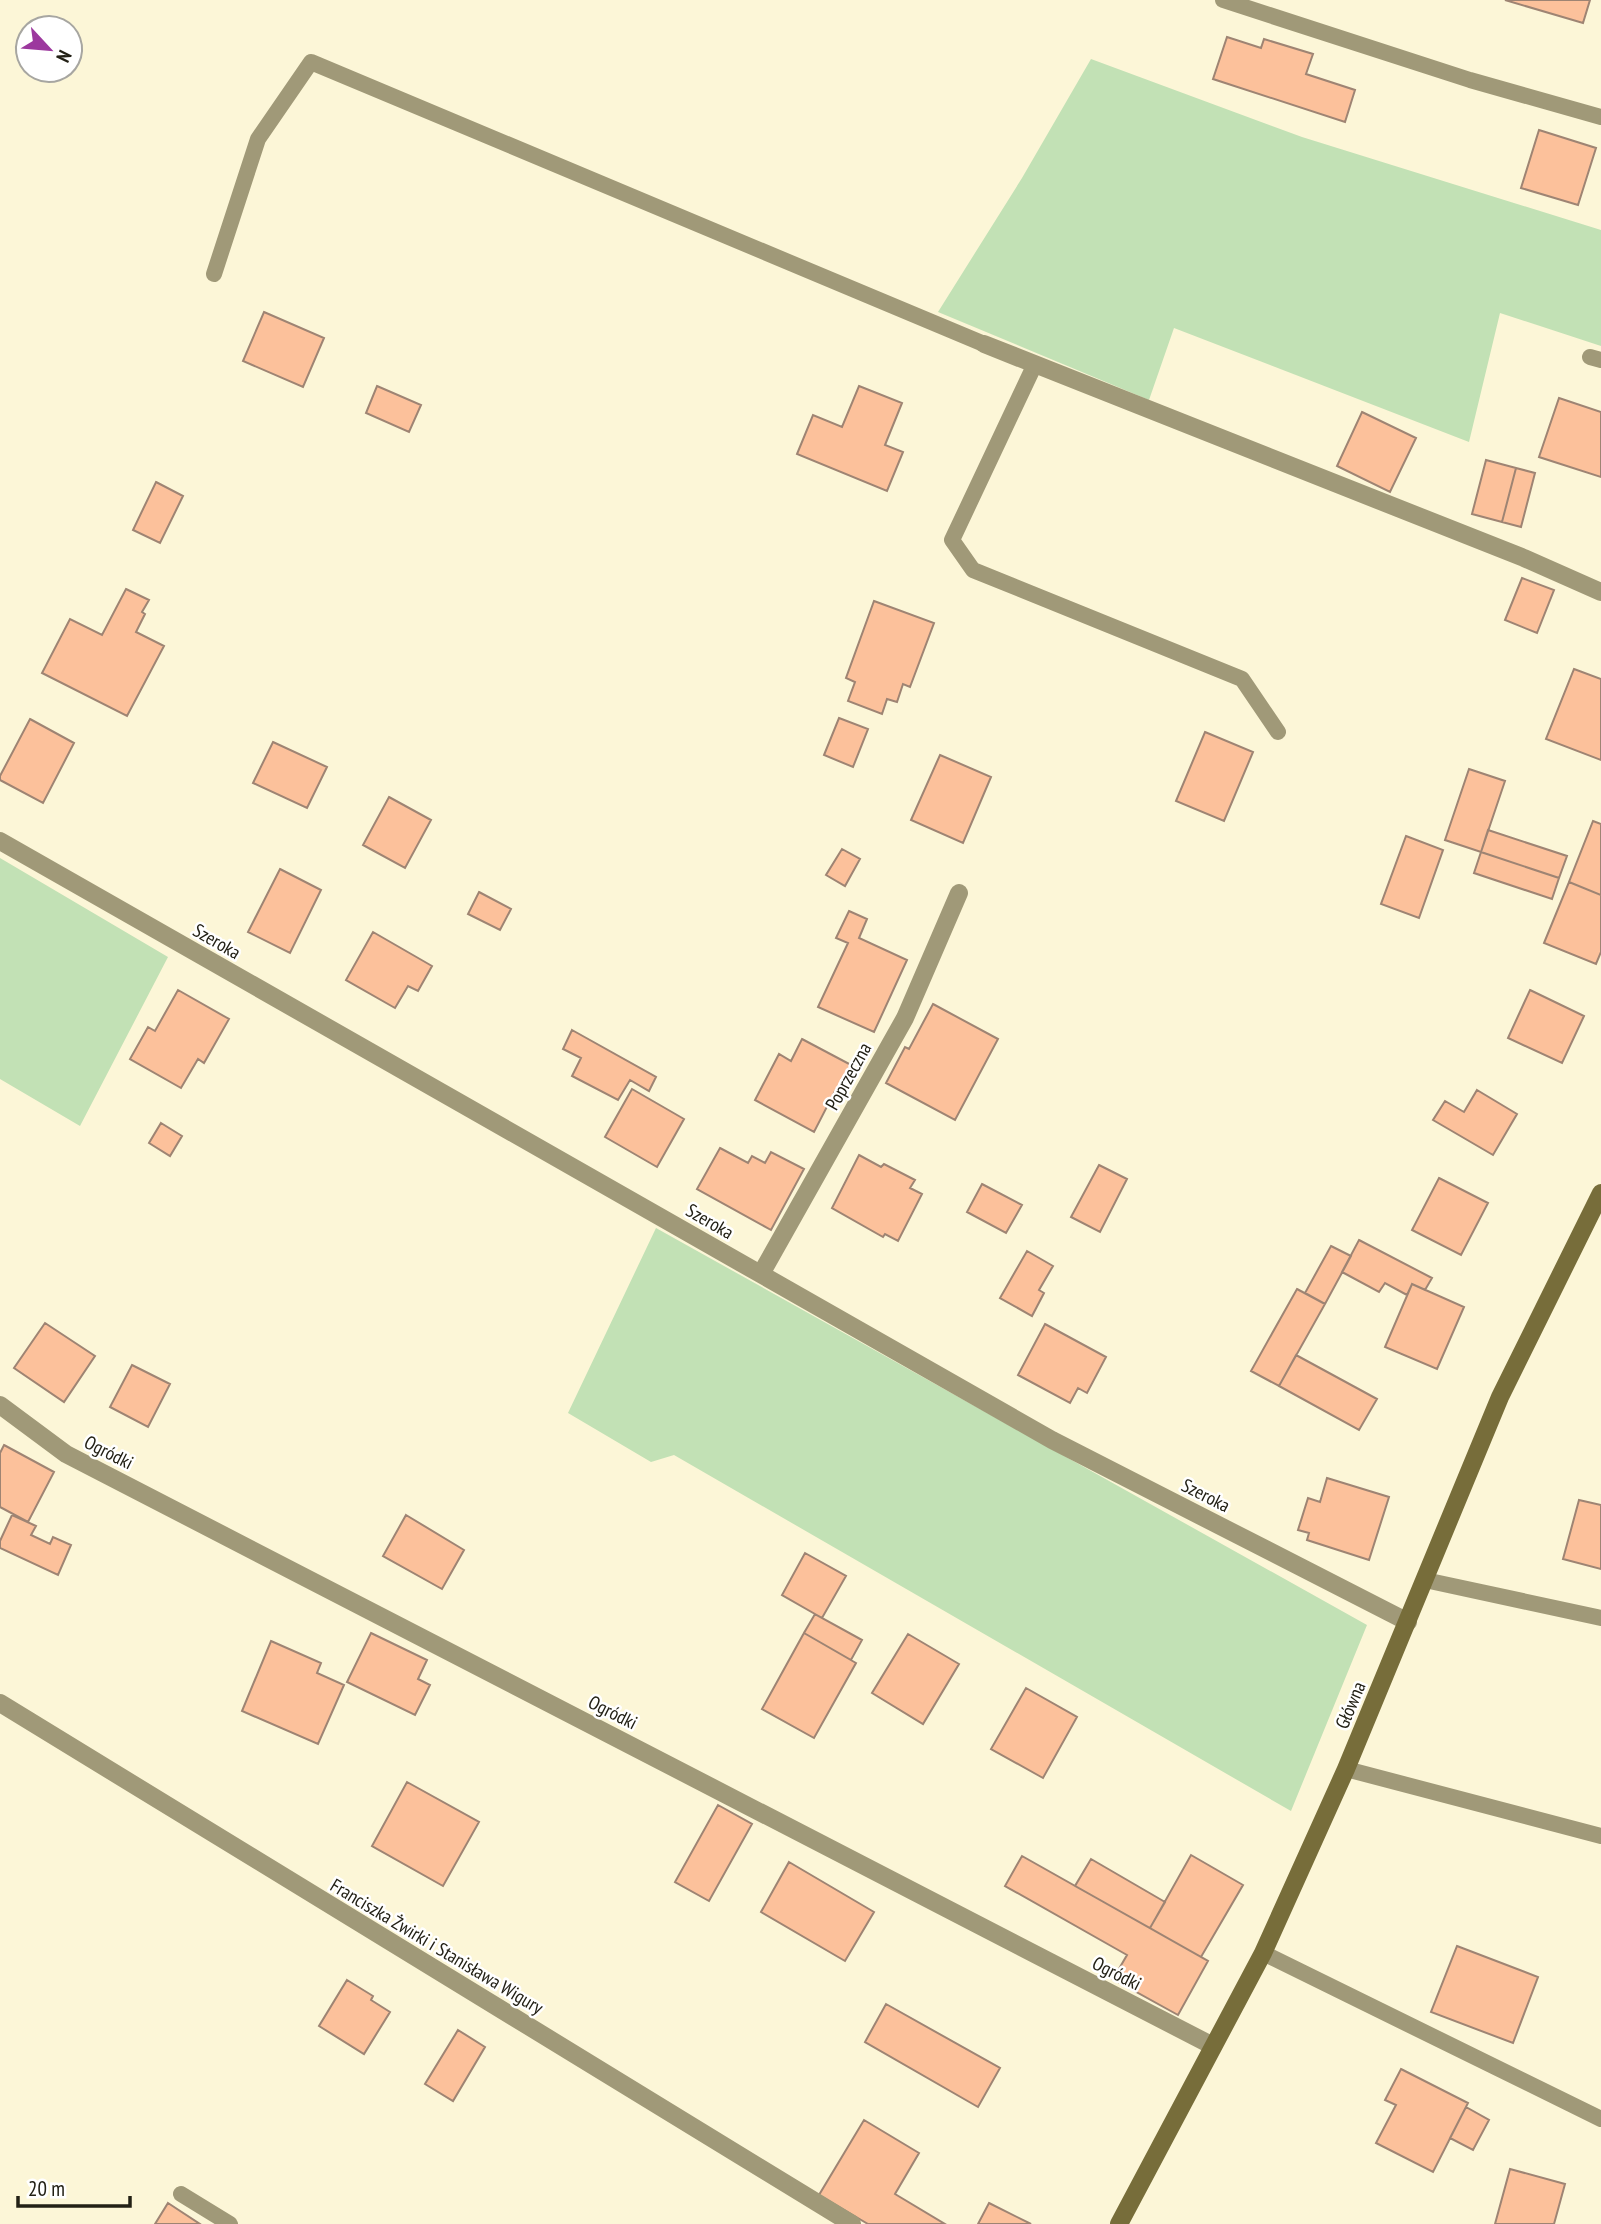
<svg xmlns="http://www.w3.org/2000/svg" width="1601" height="2224" font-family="'PT Sans Narrow',sans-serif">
<rect width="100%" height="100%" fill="#fcf6d7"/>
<path fill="#c2e1b5" d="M1091,59L1302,137L1601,230V346L1500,313L1469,442L1174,328L1149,400L938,312L1022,178Z
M0,858L168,957L80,1126L0,1079Z
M656,1228L1367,1625L1291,1811L674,1455L651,1462L568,1413Z"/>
<path fill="#fcc19b" stroke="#9e8473" stroke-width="2" d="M1505,0H1590L1583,23Z
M1227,37L1261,48L1264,39L1313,54L1306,74L1355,90L1345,122L1213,79Z
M1539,130L1596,148L1578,205L1521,188Z
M264,312L324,338L303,387L243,361Z
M377,386L421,405L409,432L366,413Z
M859,386L902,403L885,445L903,452L887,491L797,454L813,415L842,427Z
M1559,398L1601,412V477L1539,457Z
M1362,412L1416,438L1390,492L1337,466Z
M1486,460L1516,468L1502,522L1472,514Z
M1516,468L1535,473L1521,527L1502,522Z
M156,482L183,496L160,543L133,530Z
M1522,578L1554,590L1537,633L1505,620Z
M126,589L149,600L142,612L145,614L136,632L164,646L127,716L42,673L70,619L102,635Z
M874,601L934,623L910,687L903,684L897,702L887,699L882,714L848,701L855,682L846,678Z
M1574,669L1601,679V760L1546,739Z
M839,718L868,729L853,767L824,755Z
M30,719L74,743L43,803L0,780V776Z
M1205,732L1253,752L1224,821L1176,801Z
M273,742L327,767L307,808L253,783Z
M940,755L991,777L963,843L911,820Z
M1469,769L1505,781L1481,852L1445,840Z
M389,797L431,820L405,868L363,845Z
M1593,821L1601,824V895L1569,882Z
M1488,830L1567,856L1559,878L1481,852Z
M1406,836L1443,850L1419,918L1381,904Z
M842,849L860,859L845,886L826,875Z
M1481,852L1559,878L1552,899L1474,873Z
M280,869L321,890L290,953L248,932Z
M1569,882L1601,895V952L1596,964L1544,943Z
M479,892L511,909L500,930L468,914Z
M849,911L867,919L859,938L907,960L874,1032L818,1007L848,943L836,938Z
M373,932L432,966L418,991L408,986L395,1008L346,980Z
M178,990L229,1019L204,1063L198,1059L181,1088L130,1059L148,1027L155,1031Z
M1530,990L1584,1016L1562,1063L1508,1038Z
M933,1004L998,1039L955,1120L886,1083L905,1047L909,1049Z
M572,1030L656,1077L649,1091L630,1080L618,1100L572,1076L581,1058L563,1049Z
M802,1039L853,1066L839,1093L835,1091L814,1132L755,1100L779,1054L791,1061Z
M632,1089L684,1119L657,1167L605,1137Z
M1477,1090L1517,1114L1493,1155L1433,1120L1445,1101L1464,1112Z
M161,1123L182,1136L170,1156L149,1143Z
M720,1148L748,1163L752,1156L765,1163L771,1152L804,1169L771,1230L697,1189Z
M859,1155L881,1167L884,1164L915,1180L910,1188L922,1194L898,1241L885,1234L883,1237L832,1208Z
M1099,1165L1127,1179L1100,1232L1071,1217Z
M1439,1178L1488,1203L1461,1255L1412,1230Z
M982,1184L1022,1205L1006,1233L967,1212Z
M1359,1240L1432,1278L1425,1290L1412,1284L1407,1295L1385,1283L1379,1292L1342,1272Z
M1331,1246L1351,1256L1325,1304L1305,1293Z
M1027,1251L1053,1266L1039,1290L1044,1293L1032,1316L1000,1298Z
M1412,1284L1464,1307L1437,1369L1385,1347Z
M1297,1289L1325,1304L1279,1386L1251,1371Z
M45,1323L95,1356L64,1402L14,1368Z
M1045,1324L1106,1357L1087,1393L1078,1388L1070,1403L1018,1375Z
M1296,1355L1377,1399L1359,1430L1279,1386Z
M132,1365L170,1384L148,1427L110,1407Z
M4,1445L54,1472L28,1522L0,1507V1453Z
M1327,1478L1389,1497L1369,1560L1307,1540L1309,1533L1298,1530L1308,1498L1320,1502Z
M1579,1500L1601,1505V1569L1563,1559Z
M12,1515L36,1526L31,1535L50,1544L53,1537L71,1545L58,1575L0,1548V1541Z
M406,1515L464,1550L442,1589L383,1556Z
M805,1553L846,1576L822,1618L782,1595Z
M815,1614L862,1640L851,1660L804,1633Z
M371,1633L427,1660L418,1679L430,1685L415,1715L347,1682Z
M804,1633L856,1663L814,1738L762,1709Z
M908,1634L959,1664L923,1724L872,1693Z
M271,1641L321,1663L317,1673L344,1685L318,1744L242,1711Z
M1026,1688L1077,1717L1043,1778L991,1749Z
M407,1782L479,1822L443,1886L372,1846Z
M718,1805L752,1824L709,1901L675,1882Z
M1191,1855L1243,1885L1201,1957L1150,1928Z
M1022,1856L1208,1961L1178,2015L1113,1979L1127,1955L1005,1886Z
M1091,1859L1165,1902L1150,1928L1075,1886Z
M789,1862L874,1912L845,1961L761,1912Z
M1457,1946L1538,1977L1513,2043L1431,2012Z
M347,1980L373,1996L371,2000L390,2012L364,2054L319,2026Z
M886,2004L1000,2068L978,2107L865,2042Z
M458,2030L485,2047L453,2101L425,2084Z
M1401,2069L1468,2103L1433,2172L1376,2143L1396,2105L1385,2100Z
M1466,2107L1489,2120L1473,2150L1450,2138Z
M864,2120L919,2153L895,2194L945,2224H868L819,2195Z
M1510,2169L1565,2184L1554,2224H1495Z
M168,2203L200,2224H155Z
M989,2203L1031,2224H978Z"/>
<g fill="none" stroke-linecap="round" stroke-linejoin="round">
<path stroke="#a09978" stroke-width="16" d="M1223,0L1470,80L1601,117
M214,274L258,139L311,62L984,344
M1590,357L1601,360
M1035,364L952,540L973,570L1242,679L1278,732
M1425,1580L1601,1618
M1346,1769L1601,1836
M1263,1953L1601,2119
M181,2194L230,2224"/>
<path stroke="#a09978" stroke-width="18" d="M984,344L1524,558L1601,592
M0,841L1052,1440L1408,1622
M761,1274L905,1018L959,893
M0,1405L66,1454L1213,2046
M0,1703L852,2224"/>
<path stroke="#776d3a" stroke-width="18" d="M1119,2224L1263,1953L1346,1769L1500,1397L1601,1193"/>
</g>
<g text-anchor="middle" stroke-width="5" stroke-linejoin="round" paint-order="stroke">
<g font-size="19" fill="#222015" stroke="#fff">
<text transform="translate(217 941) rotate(30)" y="7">Szeroka</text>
<text transform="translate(848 1076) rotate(-61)" y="7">Poprzeczna</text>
<text transform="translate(710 1221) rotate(30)" y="7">Szeroka</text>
<text transform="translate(109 1452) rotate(27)" y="7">Ogródki</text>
<text transform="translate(1206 1495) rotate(27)" y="7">Szeroka</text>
<text transform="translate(1350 1705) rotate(-67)" y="7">Główna</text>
<text transform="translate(613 1712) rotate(27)" y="7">Ogródki</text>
<text transform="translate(437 1946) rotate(31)" y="7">Franciszka Żwirki i Stanisława Wigury</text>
<text transform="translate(1117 1973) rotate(27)" y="7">Ogródki</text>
</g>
</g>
<g transform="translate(49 49) rotate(116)"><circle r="33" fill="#ffffff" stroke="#a7a6a1" stroke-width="2"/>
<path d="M0-5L12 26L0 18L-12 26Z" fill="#9c389e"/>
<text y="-10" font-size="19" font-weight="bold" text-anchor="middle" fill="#222015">N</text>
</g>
<path d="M18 2196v10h112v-10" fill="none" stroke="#222015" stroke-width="3.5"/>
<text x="28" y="2196" font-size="21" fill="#222015" stroke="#ffffff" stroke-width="5" paint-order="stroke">20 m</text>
</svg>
